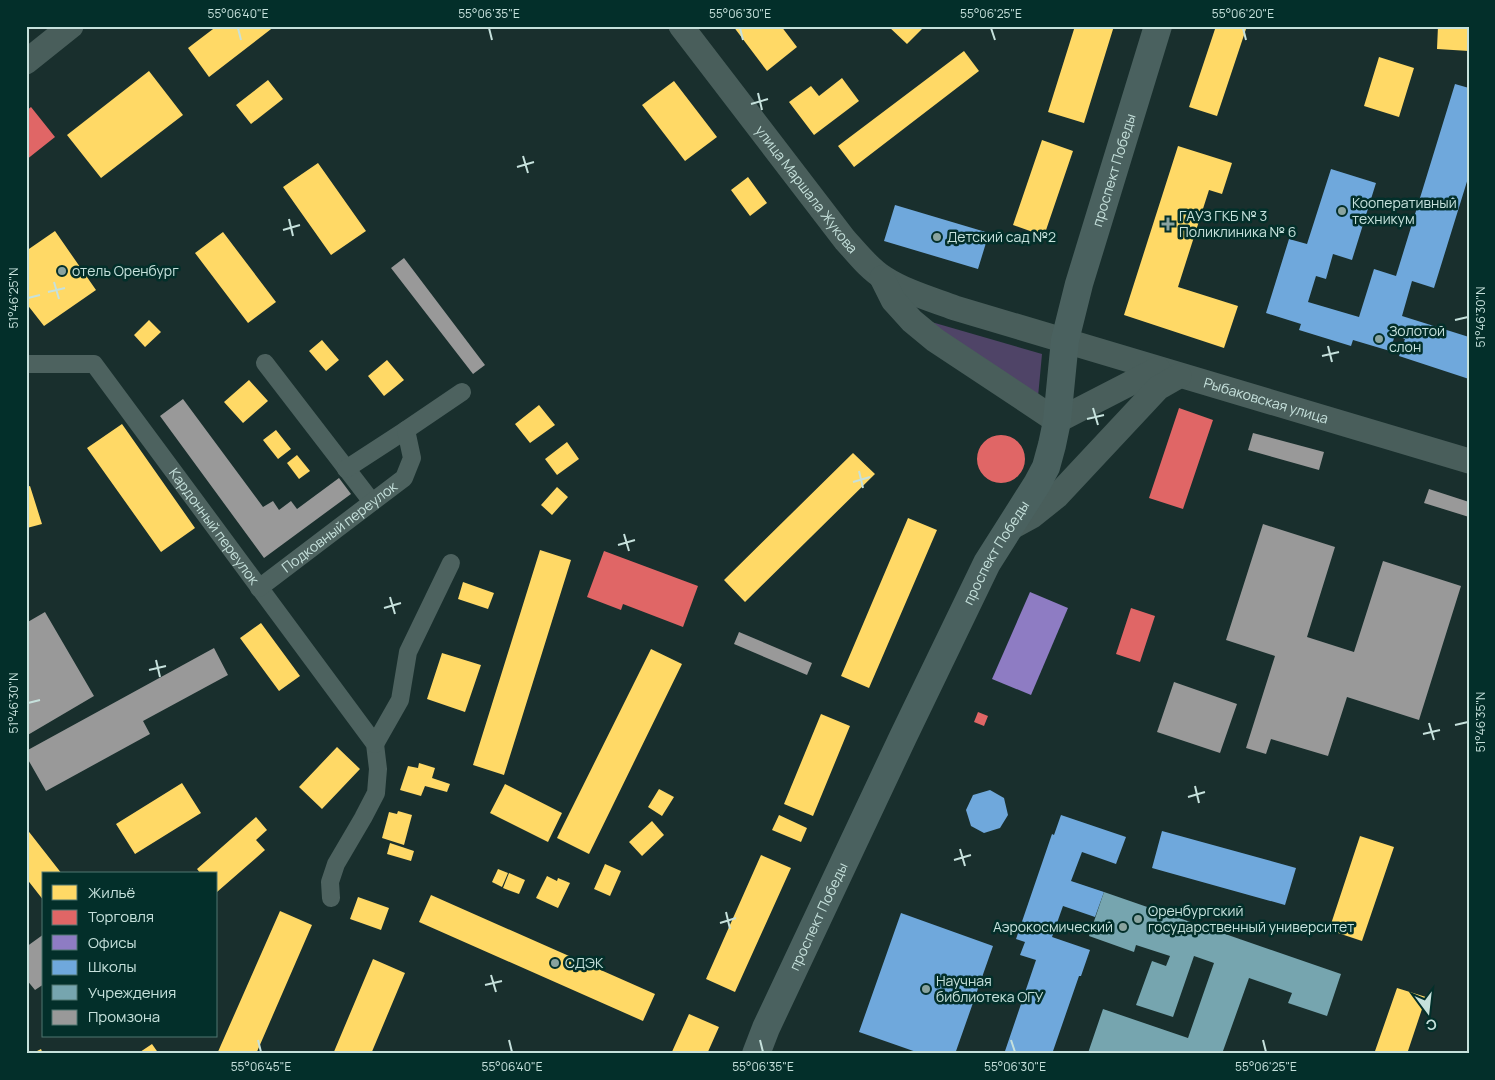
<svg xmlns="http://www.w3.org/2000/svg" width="1495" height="1080" font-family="Manrope,sans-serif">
<rect width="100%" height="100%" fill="#192f2d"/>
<path fill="#4f4467" d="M928,321L1042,354L1038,397Z"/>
<path fill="#ffd966" d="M217,26H275L209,77L188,48Z
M733,26H781L797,47L767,71Z
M888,26H925L907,44Z
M1075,26H1114L1084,123L1048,112Z
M1216,26H1247L1217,116L1189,107Z
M1438,26H1469V51L1437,49Z
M964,51L979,71L854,167L838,146Z
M1379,57L1414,68L1399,117L1364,106Z
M149,71L183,115L101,178L67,135Z
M842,78L859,101L814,135L789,102L811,86L819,96Z
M268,80L283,99L251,124L236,105Z
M674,81L717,137L685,161L642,105Z
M1042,140L1073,151L1044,236L1013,225Z
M1178,146L1232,163L1222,194L1209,190L1178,287L1238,306L1224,348L1124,315Z
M318,163L366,231L331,255L283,187Z
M748,177L767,203L750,216L731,190Z
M55,231L96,290L44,326L26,303V251Z
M223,232L276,302L248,323L195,253Z
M149,320L161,332L145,347L134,335Z
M322,340L339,360L326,371L309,351Z
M387,360L404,380L384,396L368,376Z
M249,380L268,401L243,423L224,402Z
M539,405L555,425L530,443L515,424Z
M122,424L195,528L161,552L87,448Z
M276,430L291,449L278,459L263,440Z
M567,442L579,459L557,475L545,459Z
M853,453L875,474L745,602L724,580Z
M297,455L310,471L299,479L287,463Z
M30,486L42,524L27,528L26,487Z
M557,487L568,497L552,515L541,505Z
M908,518L937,530L869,688L841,676Z
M540,550L571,560L504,775L473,765Z
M463,582L494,593L488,609L458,599Z
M261,623L300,676L279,691L240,638Z
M651,649L682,664L589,854L557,838Z
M442,653L481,665L465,712L427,699Z
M821,714L850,726L813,816L784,804Z
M337,747L360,769L322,809L299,787Z
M419,763L435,768L432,778L450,784L447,792L425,786L421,796L400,790L408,766L418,768Z
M182,783L201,813L135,854L116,824Z
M505,784L562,813L548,842L490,813Z
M659,789L674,797L662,816L648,807Z
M398,811L412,815L404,845L382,838L389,812L397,814Z
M779,815L807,828L801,842L772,830Z
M256,817L267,830L256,840L265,850L217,892L216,874H201L197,869Z
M652,821L664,835L642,856L629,842Z
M26,828L62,874H44V901L26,878Z
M1360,836L1394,847L1362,941L1329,930Z
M390,843L414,851L411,861L387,854Z
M761,855L791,868L735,992L706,979Z
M605,864L621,871L610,896L594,889Z
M498,869L508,873L502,887L492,882Z
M509,873L525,880L519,894L503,888Z
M547,876L557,881L558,878L570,883L558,908L536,898Z
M431,895L655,994L643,1021L419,922Z
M358,897L389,908L381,930L350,919Z
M280,911L312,925L256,1054H217Z
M373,959L405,973L371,1054H333Z
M1397,988L1426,997L1407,1054H1374Z
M689,1014L719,1027L707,1054H671Z
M152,1044L159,1054H137Z
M41,1049L43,1054H31Z"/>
<path fill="#e06666" d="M31,107L55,137L26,160V111Z
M1179,408L1213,420L1183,509L1149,498Z
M977 459a24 24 0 1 1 48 0a24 24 0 1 1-48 0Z
M604,551L698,586L683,627L623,604L621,610L587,597Z
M1131,608L1155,616L1140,662L1116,654Z
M978,712L988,716L984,726L974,722Z"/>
<path fill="#8e7cc3" d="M1030,592L1068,608L1031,695L992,679Z"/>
<path fill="#6fa8dc" d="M1455,84L1469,88V175L1434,288L1412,281L1402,316L1469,337V379L1399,356L1405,339L1395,335L1390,351L1353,340L1351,346L1299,330L1301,324L1266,313L1289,239L1307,244L1331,169L1376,183L1352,260L1333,254L1326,279L1316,276L1308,302L1359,317L1374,269L1396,276Z
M895,205L989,233L978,269L884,241Z
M990,790L1004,798L1008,815L1000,828L984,833L971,826L966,810L973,795Z
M1061,815L1126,837L1116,864L1082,852L1071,881L1104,892L1095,917L1063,906L1052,937L1090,950L1081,976H1079L1052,1054H1004L1036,960L1020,955L1025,942L1016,939L1052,834L1054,835Z
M1162,831L1296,868L1285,905L1152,868Z
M901,913L993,946L955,1054H922L859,1032Z"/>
<path fill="#76a5af" d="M1104,892L1341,974L1327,1016L1288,1003L1292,993L1249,978L1223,1051L1230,1054L1088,1053L1103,1009L1188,1038L1214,963L1194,956L1173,1017L1136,1005L1152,961L1166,966L1170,956L1136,945L1134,952L1089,936Z"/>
<path fill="#999" d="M404,258L485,365L473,374L391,268Z
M183,399L263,507L273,501L279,510L291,501L297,509L339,478L351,494L264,558L160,416Z
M1253,433L1324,452L1319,470L1248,450Z
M1429,489L1469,502V517L1424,503Z
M1263,524L1335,547L1307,637L1354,652L1383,561L1461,586L1419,720L1347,697L1328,756L1271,739L1266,754L1246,748L1275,656L1226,640Z
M45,612L94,696L26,736V623Z
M739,632L812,663L807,675L734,644Z
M214,648L228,675L143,721L150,734L46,791L26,756V751Z
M1174,682L1237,704L1220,753L1157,732Z
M44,934V984L35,990L26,979V947Z"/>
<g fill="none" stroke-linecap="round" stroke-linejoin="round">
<g stroke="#4d625f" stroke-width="18">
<path d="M265,363L372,502"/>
<path id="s1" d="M26,364H94L375,744L378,769L376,793L363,818L336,864L330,882L331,898"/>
<path d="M346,469L406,430"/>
<path id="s2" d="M259,588L404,478L412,458L406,430L462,392"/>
<path d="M375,744L400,700L408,652L451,563"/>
</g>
<g stroke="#495e5b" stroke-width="25">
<path id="s3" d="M681,26L845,240C857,253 869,269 884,278C906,292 931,299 955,308L1469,461"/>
<path d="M26,62L71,26"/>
<path d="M882,278L893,300L912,321L935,340L1057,421L1158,369"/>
<path d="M1008,529L1032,516L1057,496L1158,388L1179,376"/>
</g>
<path stroke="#4a615f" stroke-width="28" id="s4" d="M756,1054L766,1028L903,737L987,563L1037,484L1046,467L1052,445L1057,421L1065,340L1079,284L1158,26"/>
</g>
<path fill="none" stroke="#c6e1dc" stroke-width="2" d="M238,28L241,40M489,28L492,40M740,28L743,40M991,28L995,40M1243,28L1246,40M758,93L762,110M751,104L768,99M523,156L528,173M517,167L534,162M289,219L293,236M283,230L300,225M54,282L59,299M48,292L65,288M28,298L40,295M1455,320L1468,317M1328,346L1332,362M1322,356L1339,352M1093,408L1098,425M1087,419L1104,415M859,471L863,488M853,482L870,477M624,534L629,551M618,545L635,540M390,597L395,614M384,608L401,603M156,660L160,677M149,670L166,666M28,703L40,700M1429,723L1434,740M1455,725L1468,722M1423,734L1440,730M1195,786L1199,803M1188,797L1205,792M960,849L965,866M954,860L971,855M726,912L730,929M720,923L736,918M491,975L496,992M485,985L502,981M258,1040L261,1052M509,1040L512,1052M760,1040L763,1052M1011,1040L1015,1052M1263,1040L1266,1052"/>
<g fill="#89a39f" stroke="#032f2a" stroke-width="2">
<circle cx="1342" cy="211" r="5"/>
<path d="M1165.5 216.5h5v5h5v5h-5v5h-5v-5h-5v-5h5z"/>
<circle cx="937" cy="237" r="5"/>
<circle cx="62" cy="271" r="5"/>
<circle cx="1379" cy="339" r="5"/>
<circle cx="1138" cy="919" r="5"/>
<circle cx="1123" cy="927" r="5"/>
<circle cx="555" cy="963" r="5"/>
<circle cx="926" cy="989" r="5"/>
</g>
<g text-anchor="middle" stroke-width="5" stroke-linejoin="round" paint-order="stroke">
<g font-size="14" fill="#c6e1dc" stroke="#032f2a">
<text dy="5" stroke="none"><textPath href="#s4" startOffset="961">проспект Победы</textPath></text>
<text dy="5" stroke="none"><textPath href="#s3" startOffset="206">улица Маршала Жукова</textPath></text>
<text dy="5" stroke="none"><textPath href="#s3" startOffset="726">Рыбаковская улица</textPath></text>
<text dy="5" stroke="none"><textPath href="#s1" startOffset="270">Кардонный переулок</textPath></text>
<text dy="5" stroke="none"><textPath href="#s2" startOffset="101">Подковный переулок</textPath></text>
<text dy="5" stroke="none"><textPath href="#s4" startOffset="556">проспект Победы</textPath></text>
<text dy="5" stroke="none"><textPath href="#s4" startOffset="151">проспект Победы</textPath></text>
</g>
<g font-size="14" fill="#c6e1dc" stroke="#032f2a" text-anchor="start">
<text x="1352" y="208">Кооперативный<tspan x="1352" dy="16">техникум</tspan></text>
<text x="1179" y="221">ГАУЗ ГКБ № 3<tspan x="1179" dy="16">Поликлиника № 6</tspan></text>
<text x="947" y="242">Детский сад №2</text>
<text x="72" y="276">отель Оренбург</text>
<text x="1389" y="336">Золотой<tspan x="1389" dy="16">слон</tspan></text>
<text x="1148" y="916">Оренбургский<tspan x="1148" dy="16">государственный университет</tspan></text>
<text x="1113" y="932" text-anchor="end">Аэрокосмический</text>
<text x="565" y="968">СДЭК</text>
<text x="936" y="986">Научная<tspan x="936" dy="16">библиотека ОГУ</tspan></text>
</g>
</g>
<rect width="1495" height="1080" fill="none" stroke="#032f2a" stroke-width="55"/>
<rect x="42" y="872" width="175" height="165" fill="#032f2a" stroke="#517671"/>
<rect x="52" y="885" width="25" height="15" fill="#ffd966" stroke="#517671"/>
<text x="88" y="898" font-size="15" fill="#c6e1dc">Жильё</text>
<rect x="52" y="910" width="25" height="15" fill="#e06666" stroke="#517671"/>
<text x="88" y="922" font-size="15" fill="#c6e1dc">Торговля</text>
<rect x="52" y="935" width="25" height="15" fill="#8e7cc3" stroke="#517671"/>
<text x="88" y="948" font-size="15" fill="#c6e1dc">Офисы</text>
<rect x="52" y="960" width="25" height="15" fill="#6fa8dc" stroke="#517671"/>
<text x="88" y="972" font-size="15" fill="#c6e1dc">Школы</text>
<rect x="52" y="985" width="25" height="15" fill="#76a5af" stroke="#517671"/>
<text x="88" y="998" font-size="15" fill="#c6e1dc">Учреждения</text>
<rect x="52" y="1010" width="25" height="15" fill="#999999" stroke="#517671"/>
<text x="88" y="1022" font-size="15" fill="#c6e1dc">Промзона</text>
<g transform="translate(1428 1012) rotate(165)" stroke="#032f2a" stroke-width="4" paint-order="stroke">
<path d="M0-4L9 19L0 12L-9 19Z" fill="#c6e1dc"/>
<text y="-8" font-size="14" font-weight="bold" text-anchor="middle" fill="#c6e1dc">С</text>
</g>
<rect x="28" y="28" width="1440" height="1024" fill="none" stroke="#c6e1dc" stroke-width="2"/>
<g font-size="12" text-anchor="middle" fill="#c6e1dc">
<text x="238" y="18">55°06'40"E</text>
<text x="489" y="18">55°06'35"E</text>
<text x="740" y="18">55°06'30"E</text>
<text x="991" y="18">55°06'25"E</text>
<text x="1243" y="18">55°06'20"E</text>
<text transform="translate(14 298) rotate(-90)" y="4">51°46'25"N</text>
<text transform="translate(1481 317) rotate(-90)" y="4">51°46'30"N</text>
<text transform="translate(14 703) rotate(-90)" y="4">51°46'30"N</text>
<text transform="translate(1481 722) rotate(-90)" y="4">51°46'35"N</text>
<text x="261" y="1071">55°06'45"E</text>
<text x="512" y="1071">55°06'40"E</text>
<text x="763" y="1071">55°06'35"E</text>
<text x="1015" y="1071">55°06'30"E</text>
<text x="1266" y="1071">55°06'25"E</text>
</g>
</svg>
